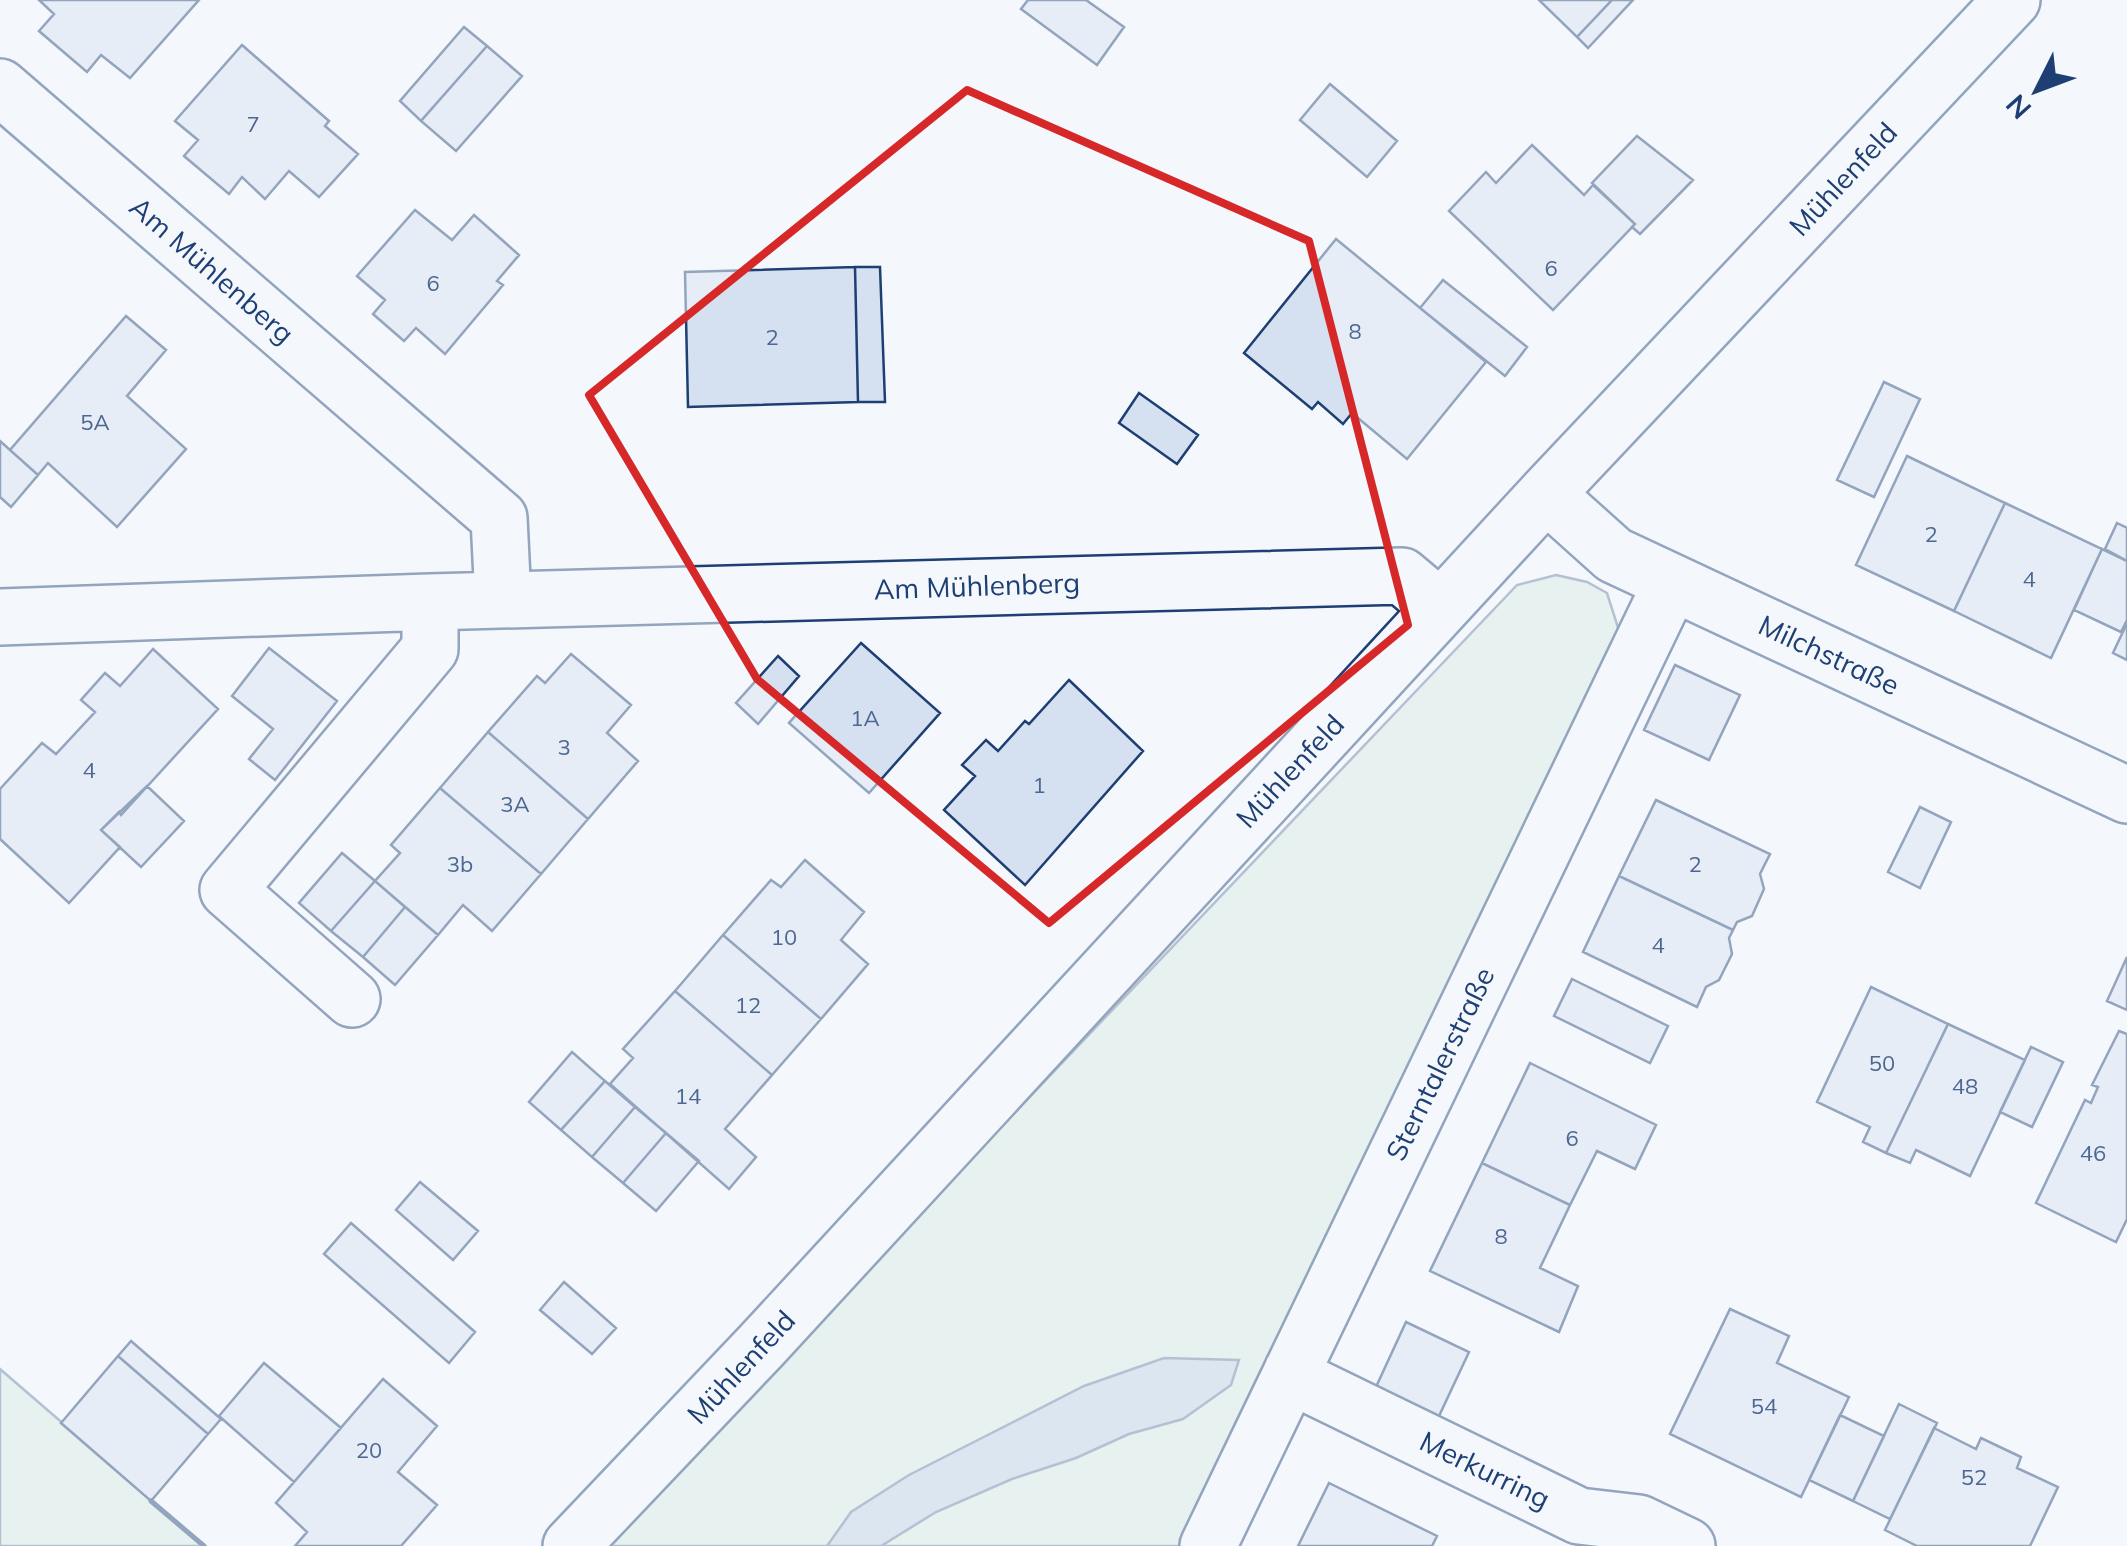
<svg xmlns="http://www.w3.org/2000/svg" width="2127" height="1546" font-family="Mulish,sans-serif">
<rect width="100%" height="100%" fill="#f4f7fb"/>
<path fill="#d7e8df" stroke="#687fa3" stroke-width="2.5" d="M1556,575L1587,582L1607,593L1622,640L1187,1546H602L1517,585Z
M0,1369L205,1546H0Z"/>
<path fill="#bed0e5" stroke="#687fa3" stroke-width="2.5" d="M1164,1358L1239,1360L1231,1385L1183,1419L1129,1434L1076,1458L1012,1479L936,1512L881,1546H827L851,1512L909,1475L1084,1386Z"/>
<path fill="#d5e0f0" stroke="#1d3f73" stroke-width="2.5" d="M39,0H199L130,78L101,55L87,72L39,31L54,14Z
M1028,0H1086L1124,27L1097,65L1021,9Z
M1539,0H1612L1577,37Z
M1612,0H1633L1588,48L1577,37Z
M464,27L487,46L421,121L400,101Z
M242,45L329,121L325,126L358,154L319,197L289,171L265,199L242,177L229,194L184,156L198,140L175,121Z
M487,46L522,76L456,151L421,121Z
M1330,84L1397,141L1367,177L1300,120Z
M1637,136L1693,180L1640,234L1632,227L1635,224L1592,183Z
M1532,145L1584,195L1593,185L1635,224L1553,310L1449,211L1486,172L1496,183Z
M415,210L452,240L474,215L519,255L497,281L503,285L445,354L416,328L404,341L373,314L385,300L357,276Z
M1336,239L1486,362L1407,459L1352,413L1343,424L1318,402L1312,409L1244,353Z
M855,267L858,402L688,407L685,272Z
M855,267H880L885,402H858Z
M1443,280L1527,347L1505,376L1420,308Z
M126,316L166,350L127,396L186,449L117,527L48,463L38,475L10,450Z
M1884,382L1920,399L1874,497L1837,480Z
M1139,393L1198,435L1177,464L1119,423Z
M0,441L38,475L11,507L0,497Z
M1907,456L2005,503L1954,611L1856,565Z
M2005,503L2102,549L2051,658L1954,611Z
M2117,523L2127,528V561L2105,549Z
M2102,549L2127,561V620L2121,632L2074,610Z
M2127,623V660L2113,653Z
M861,643L940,713L869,793L789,723Z
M269,648L337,701L275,780L249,759L273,729L232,696Z
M153,649L218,709L121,815L119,812L101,830L120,847L69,903L0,839V789L42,743L56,754L95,712L81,700L105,673L120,686Z
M571,654L631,705L607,733L638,761L588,819L488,732L537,676L545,683Z
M778,656L799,676L758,724L736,703Z
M1675,665L1740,695L1709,760L1644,730Z
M1069,680L1143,751L1025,885L944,810L975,776L962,765L986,740L998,751L1025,721L1029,724Z
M488,732L588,819L541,874L440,788Z
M147,786L184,821L141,867L101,830Z
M440,788L541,874L492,931L463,905L438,935L375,881L400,853L391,845Z
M1656,800L1770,854L1760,874L1764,889L1752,916L1737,922L1733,930L1619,876Z
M1920,807L1951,822L1920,888L1888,872Z
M342,853L375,881L331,931L299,903Z
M805,860L864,912L841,940L868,964L821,1019L723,935L771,880L781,887Z
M1619,876L1733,930L1729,938L1732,954L1719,980L1706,987L1697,1007L1583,952Z
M375,881L405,907L363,957L331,931Z
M405,907L438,935L395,985L363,957Z
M723,935L821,1019L772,1075L675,991Z
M2127,957V1010L2107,1001Z
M1572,979L1668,1026L1650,1063L1554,1016Z
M1871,987L1948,1024L1886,1153L1863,1142L1870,1127L1817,1102Z
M675,991L772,1075L725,1129L756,1157L729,1189L610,1084L633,1058L623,1049Z
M1948,1024L2025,1060L1970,1176L1916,1150L1910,1163L1886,1153Z
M2119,1031L2127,1034V1219L2116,1242L2036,1203L2085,1100L2091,1103L2098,1087L2092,1085Z
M2031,1047L2063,1062L2032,1127L2000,1112Z
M572,1052L605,1081L561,1130L529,1102Z
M1530,1063L1656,1125L1635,1169L1597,1151L1570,1205L1482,1163Z
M605,1081L635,1107L592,1157L561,1130Z
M635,1107L666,1133L623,1183L592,1157Z
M666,1133L699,1161L656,1211L623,1183Z
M1482,1163L1570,1205L1540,1268L1578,1286L1559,1332L1430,1271Z
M420,1182L478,1231L453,1260L396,1210Z
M351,1223L475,1332L449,1363L324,1254Z
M564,1282L616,1328L592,1354L540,1310Z
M1730,1309L1789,1336L1777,1363L1849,1397L1801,1497L1670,1434Z
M1406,1322L1469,1352L1439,1416L1376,1387Z
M131,1341L221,1419L208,1434L118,1356Z
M118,1356L208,1434L151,1501L61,1423Z
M264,1363L341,1428L294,1482L219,1416Z
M383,1379L437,1426L398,1472L437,1505L401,1546H295L307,1532L276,1503Z
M1899,1404L1937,1423L1890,1519L1853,1501Z
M1840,1415L1884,1436L1853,1501L1809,1480Z
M1934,1428L1976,1449L1981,1438L2021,1457L2017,1468L2058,1487L2030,1546H1917L1885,1530Z
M1329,1483L1437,1536L1432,1546H1298Z"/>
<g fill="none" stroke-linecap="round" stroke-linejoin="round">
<g stroke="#1d3f73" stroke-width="60">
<path id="street" d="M0,87L499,518L503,600
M1546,494L1614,555L2127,795
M0,617L430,602L1402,576L1440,608
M352,999L228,890L430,649V602
M1292,1371L1310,1385L1579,1516L1639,1523L1687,1546
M571,1546L761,1346L1546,494L2012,0
M1208,1546L1672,582"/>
</g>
<use href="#street" stroke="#f4f7fb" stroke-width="55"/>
<path stroke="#1d3f73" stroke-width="5" d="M151,1501L204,1546"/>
</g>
<path d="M0 0H2127V1546H0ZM967,90L1309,241L1408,625L1049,923L757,679L589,395Z" fill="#f4f7fb" fill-opacity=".55" fill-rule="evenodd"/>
<path fill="none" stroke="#d62828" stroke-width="8" stroke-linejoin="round" d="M967,90L1309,241L1408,625L1049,923L757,679L589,395Z"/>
<g text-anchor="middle" stroke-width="8" stroke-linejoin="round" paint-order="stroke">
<g font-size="22" fill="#4b6792">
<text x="253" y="132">7</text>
<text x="1551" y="276">6</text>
<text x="433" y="291">6</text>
<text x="1355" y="339">8</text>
<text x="772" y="345">2</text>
<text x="95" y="430">5A</text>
<text x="1931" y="542">2</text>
<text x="2029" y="587">4</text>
<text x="865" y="726">1A</text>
<text x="564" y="755">3</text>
<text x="89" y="778">4</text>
<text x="1039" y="793">1</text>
<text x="515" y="812">3A</text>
<text x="460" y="872">3b</text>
<text x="1695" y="872">2</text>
<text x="784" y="945">10</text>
<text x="1658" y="953">4</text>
<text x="748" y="1013">12</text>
<text x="1882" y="1071">50</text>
<text x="1965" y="1094">48</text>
<text x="688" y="1104">14</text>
<text x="1572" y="1146">6</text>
<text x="2093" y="1161">46</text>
<text x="1501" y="1244">8</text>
<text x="1764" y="1414">54</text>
<text x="369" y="1458">20</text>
<text x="1974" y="1485">52</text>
</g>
<g font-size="28" fill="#1d3f73" stroke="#f4f7fb">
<text transform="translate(1843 179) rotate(-47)" y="10">Mühlenfeld</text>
<text transform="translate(212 270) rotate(41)" y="10">Am Mühlenberg</text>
<text transform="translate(977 586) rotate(-2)" y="10">Am Mühlenberg</text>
<text transform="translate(1829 655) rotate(25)" y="10">Milchstraße</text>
<text transform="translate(1290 771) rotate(-47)" y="10">Mühlenfeld</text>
<text transform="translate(1440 1064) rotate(-64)" y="10">Sterntalerstraße</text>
<text transform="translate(741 1367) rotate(-47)" y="10">Mühlenfeld</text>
<text transform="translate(1485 1470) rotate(26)" y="10">Merkurring</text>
</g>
</g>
<g transform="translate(2037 90) rotate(228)" stroke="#f4f7fb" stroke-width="8" paint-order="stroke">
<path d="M0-8L18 38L0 25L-18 38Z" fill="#1d3f73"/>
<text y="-15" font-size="28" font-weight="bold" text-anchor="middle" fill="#1d3f73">N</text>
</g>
</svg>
